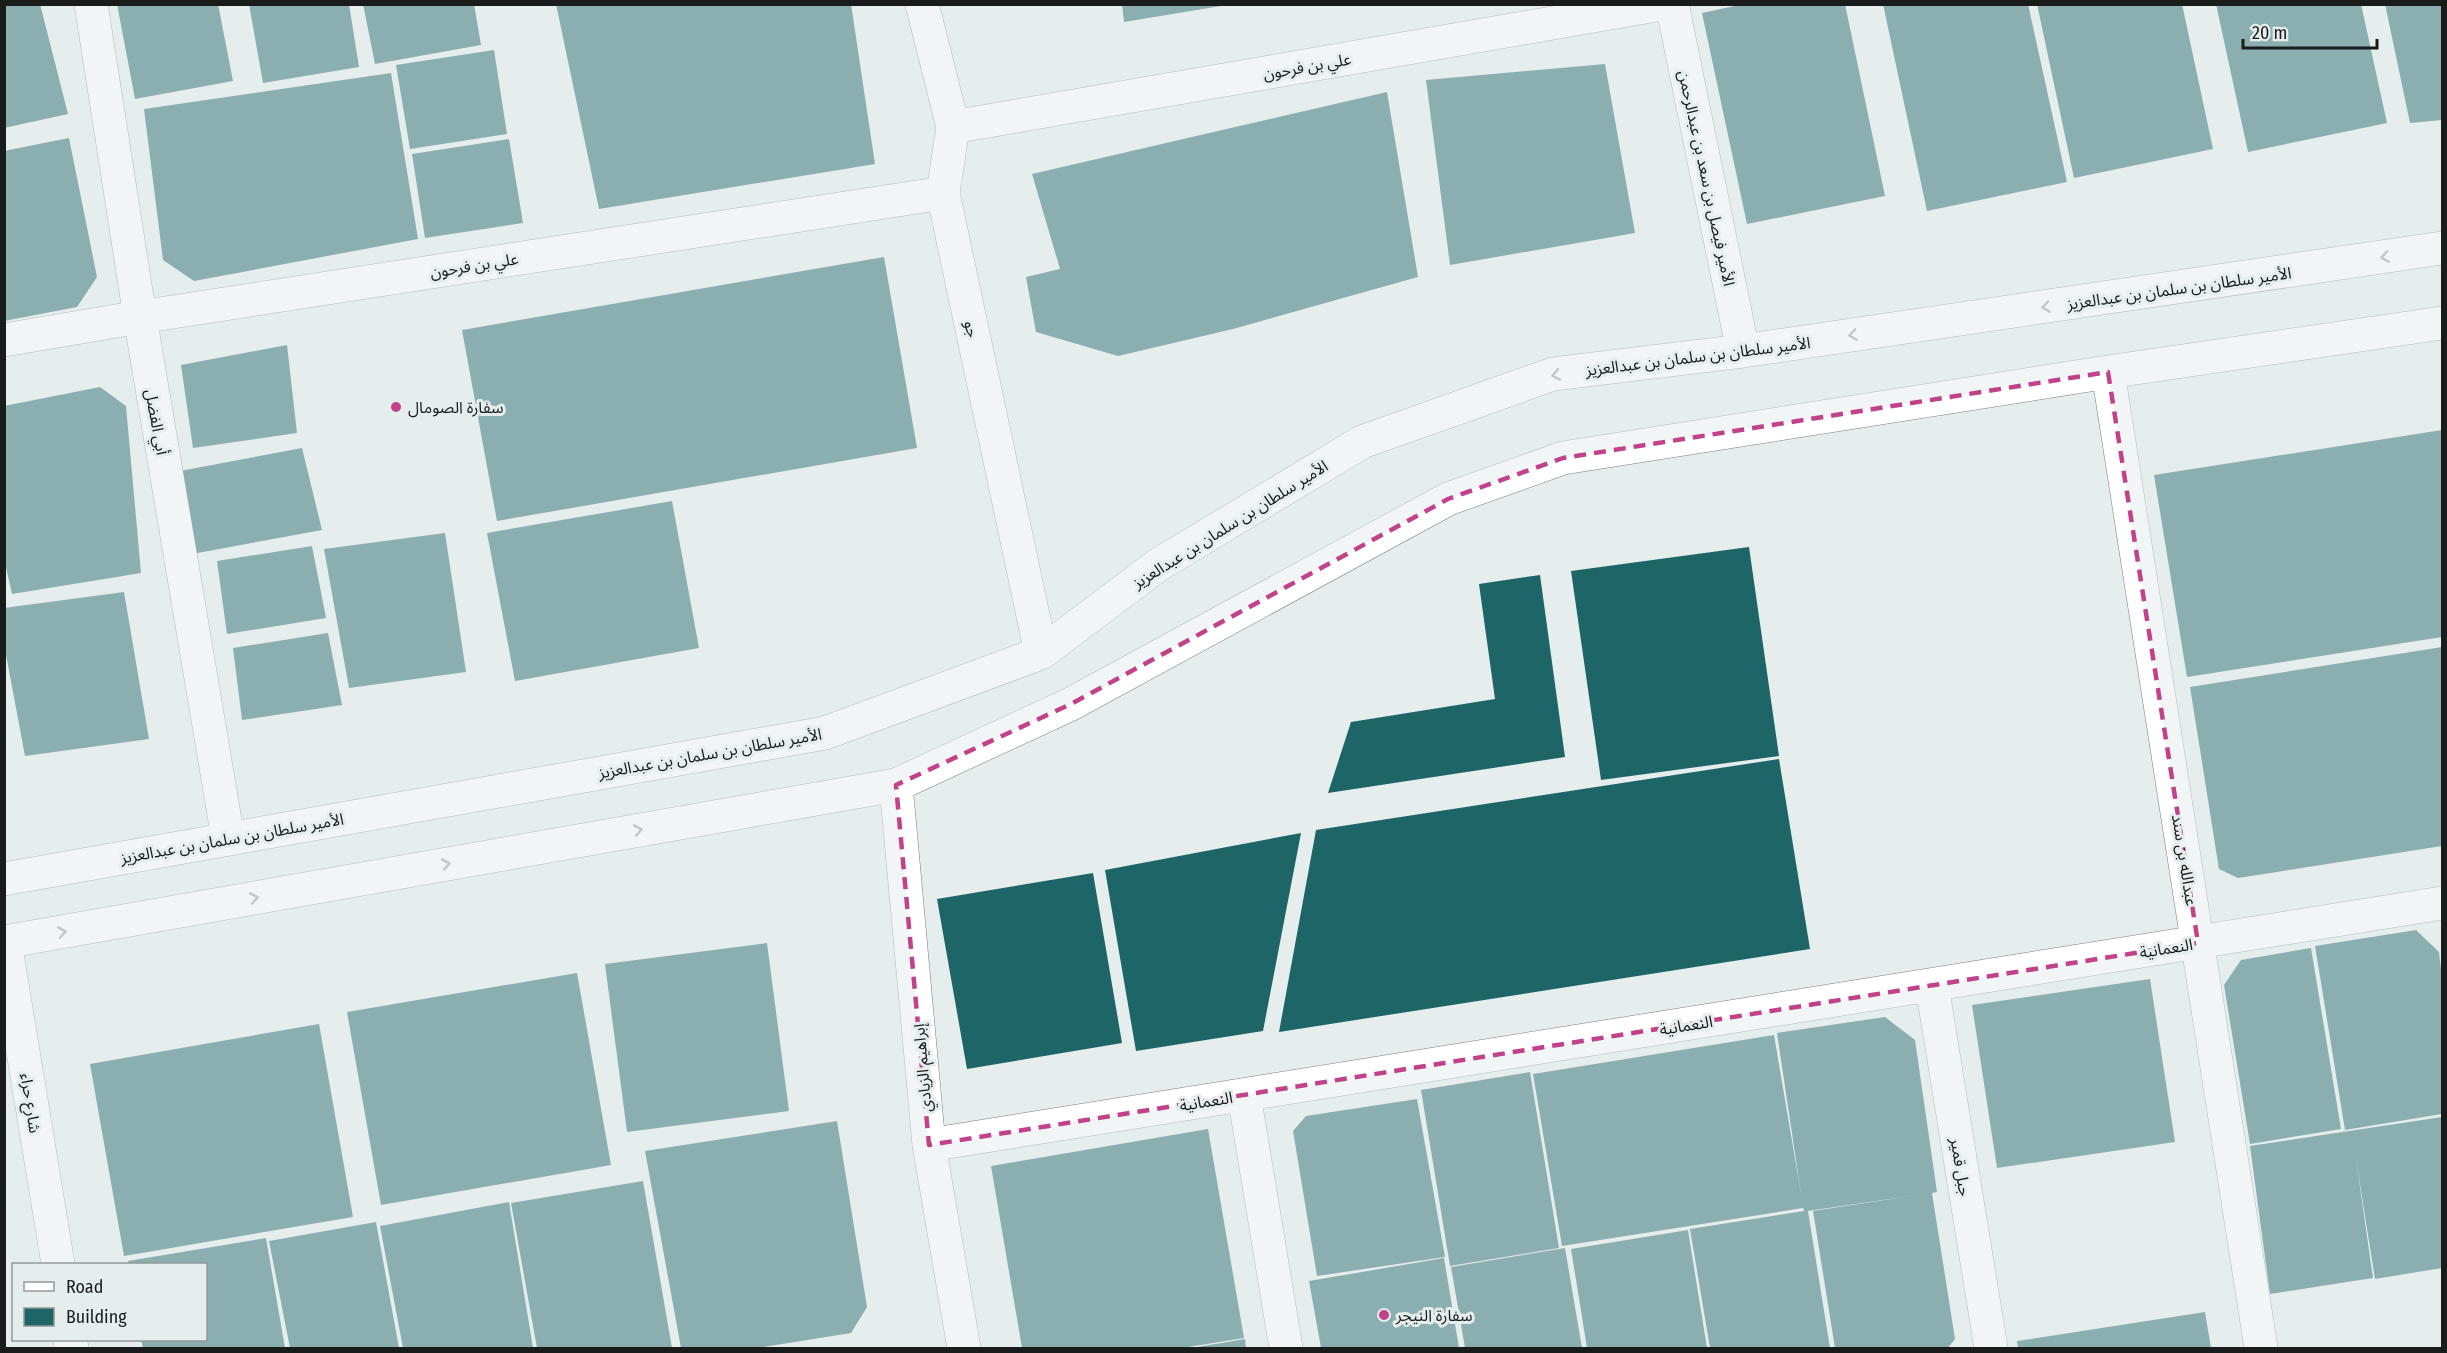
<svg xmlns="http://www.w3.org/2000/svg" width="2447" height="1353" font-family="'Fira Sans Condensed','Noto Sans Arabic',sans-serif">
<rect width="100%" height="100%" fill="#e6eded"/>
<path fill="#1d6567" d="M4,4H40L68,114L4,128Z
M117,4H218L233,81L135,99Z
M249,4H349L359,67L263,83Z
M363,4H474L481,45L375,64Z
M556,4H851L875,164L599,209Z
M1122,4H1220L1221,6L1124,22Z
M1744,4H1845L1885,196L1747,224L1702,13Z
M1883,4H2028L2067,182L1927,211Z
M2037,4H2182L2213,149L2074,178Z
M2216,4H2361L2387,123L2248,152Z
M2385,4H2442V120L2410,123Z
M494,50L507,134L410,149L396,65Z
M1605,64L1635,233L1450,265L1426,80Z
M391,73L418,239L194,281L163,260L144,109Z
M1387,92L1418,277L1233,329L1118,356L1036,332L1026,277L1060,269L1032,174Z
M69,138L97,277L77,307L4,321V151Z
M509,139L523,223L425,238L412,154Z
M884,257L917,448L497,521L462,330Z
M287,345L297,433L193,448L181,365Z
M100,387L126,406L141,573L12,594L4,558V406Z
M2442,430V637L2187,677L2154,475Z
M302,448L322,530L192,554L180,471Z
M672,501L699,648L515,681L487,533Z
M445,533L466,672L349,688L324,549Z
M312,546L326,618L227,634L217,561Z
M1749,547L1779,756L1601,780L1571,571Z
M1540,575L1565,757L1328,793L1351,722L1495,699L1479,584Z
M124,592L149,739L25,756L4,644V608Z
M328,633L342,705L242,720L233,648Z
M2442,647V846L2238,878L2219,869L2190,687Z
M1779,759L1810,949L1279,1032L1316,830Z
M1301,833L1263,1031L1136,1051L1105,870Z
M1093,873L1122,1043L967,1069L937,899Z
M2416,930L2439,952L2442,977V1114L2345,1130L2315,946Z
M767,943L789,1111L627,1132L605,964Z
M2311,948L2341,1129L2250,1144L2224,985L2241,960Z
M577,973L611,1165L381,1205L347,1012Z
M2150,979L2175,1142L1997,1168L1972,1005Z
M1885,1017L1915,1040L1937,1192L1932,1193L1955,1339L1948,1348H1835L1813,1211L1917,1195L1808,1211L1830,1348H1710L1690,1229L1804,1211L1803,1208L1562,1246L1533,1074L1774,1035L1801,1194L1777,1033Z
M319,1024L353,1217L124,1256L90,1064Z
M1530,1072L1559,1248L1450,1266L1421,1090Z
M1417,1099L1445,1257L1317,1276L1293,1131L1306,1116Z
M2442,1117V1268L2375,1279L2356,1159L2373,1278L2270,1294L2250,1146Z
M837,1121L867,1307L851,1333L758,1348H681L645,1151Z
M1208,1129L1244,1338L1182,1348H1022L991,1166Z
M643,1181L672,1348H537L511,1203Z
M509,1202L533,1348H403L380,1226Z
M376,1222L399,1348H290L269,1241Z
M1688,1230L1707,1348H1587L1571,1249Z
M266,1238L285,1348H143L141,1340H206V1264H129L128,1261Z
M1565,1248L1582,1348H1465L1451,1267Z
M1444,1258L1459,1348H1321L1309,1281Z
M2205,1312L2211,1348H2018L2017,1341Z
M1245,1339L1246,1348H1197V1347Z"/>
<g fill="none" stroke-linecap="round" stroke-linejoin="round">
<g stroke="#787e7e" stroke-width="34">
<path id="minor" d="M91,4L140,317L228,838
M922,4L953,127L943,193L1041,653
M1672,4L1743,351
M953,127L1662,4
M4,340L140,317L943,193
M2108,372L2261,1348
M896,785L929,1145L964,1348
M4,879L825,733L1041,653L1158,565L1362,442L1553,374L1743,351L2442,248
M4,942L896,785L1071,704L1448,499L1563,458L2108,372L2442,323
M5,942L58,1264
M1932,986L1991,1348
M1244,1095L1286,1348
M929,1145L2442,903
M70,1340L72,1348"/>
</g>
<use href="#minor" stroke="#fff" stroke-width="33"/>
</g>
<defs><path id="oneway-chevron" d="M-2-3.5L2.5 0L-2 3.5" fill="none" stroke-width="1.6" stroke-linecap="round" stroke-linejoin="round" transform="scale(1.5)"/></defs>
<g stroke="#989999">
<use href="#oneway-chevron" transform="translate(2385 257) rotate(171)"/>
<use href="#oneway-chevron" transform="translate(2046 307) rotate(172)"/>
<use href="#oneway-chevron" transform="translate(1853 335) rotate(172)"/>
<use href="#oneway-chevron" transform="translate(1556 375) rotate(169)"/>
<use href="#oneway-chevron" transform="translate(638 830) rotate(-10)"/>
<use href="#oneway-chevron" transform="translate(446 864) rotate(-10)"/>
<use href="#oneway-chevron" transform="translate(254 898) rotate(-10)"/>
<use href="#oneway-chevron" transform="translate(62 932) rotate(-10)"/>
</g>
<path d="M0 0H2447V1353H0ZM2108,372L2198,943L929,1145L896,785L1071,704L1448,499L1563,458Z" fill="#e6eded" fill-opacity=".55" fill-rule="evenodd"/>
<path fill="none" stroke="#c1418b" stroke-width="4.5" stroke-dasharray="12 8" stroke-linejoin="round" d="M2108,372L2198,943L929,1145L896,785L1071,704L1448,499L1563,458Z"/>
<g fill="#c1418b" stroke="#e6eded" stroke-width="2">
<circle cx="396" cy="407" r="6"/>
<circle cx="1384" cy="1315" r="6"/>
</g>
<g text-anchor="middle" stroke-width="6" stroke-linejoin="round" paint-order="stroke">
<g font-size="16" fill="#1a1c1c" stroke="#e6eded">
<text transform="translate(1307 66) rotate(-10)" y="6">علي بن فرحون</text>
<text transform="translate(1707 178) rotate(78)" y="6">الأمير فيصل بن سعد بن عبدالرحمن</text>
<text transform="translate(474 265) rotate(-9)" y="6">علي بن فرحون</text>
<text transform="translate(2179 288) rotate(-8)" y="6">الأمير سلطان بن سلمان بن عبدالعزيز</text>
<text transform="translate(972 329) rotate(78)" y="6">جو</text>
<text transform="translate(1698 356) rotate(-7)" y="6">الأمير سلطان بن سلمان بن عبدالعزيز</text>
<text transform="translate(157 422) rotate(80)" y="6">أبي الفضل</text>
<text transform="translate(1230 524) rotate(-32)" y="6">الأمير سلطان بن سلمان بن عبدالعزيز</text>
<text transform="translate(710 753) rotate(-10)" y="6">الأمير سلطان بن سلمان بن عبدالعزيز</text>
<text transform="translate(232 838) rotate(-10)" y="6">الأمير سلطان بن سلمان بن عبدالعزيز</text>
<text transform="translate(2185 860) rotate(81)" y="6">عبدالله بن سند</text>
<text transform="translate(2166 948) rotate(-9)" y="6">النعمانية</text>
<text transform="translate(1686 1025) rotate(-9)" y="6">النعمانية</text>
<text transform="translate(922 1068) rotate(-95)" y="6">إبراهيم الزيادي</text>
<text transform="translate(1206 1101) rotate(-9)" y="6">النعمانية</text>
<text transform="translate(31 1103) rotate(81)" y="6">شارع حراء</text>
<text transform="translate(1961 1167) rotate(81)" y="6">جبل قمير</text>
</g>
<g font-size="16" fill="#1a1c1c" stroke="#e6eded" text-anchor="start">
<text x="408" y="413">سفارة الصومال</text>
<text x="1396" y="1321">سفارة النيجر</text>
</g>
</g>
<rect width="2447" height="1353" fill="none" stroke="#1a1c1c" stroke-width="12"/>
<rect x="12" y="1263" width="195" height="78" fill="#e6eded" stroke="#949999" stroke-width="1.5"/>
<rect x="24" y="1282" width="30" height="9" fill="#ffffff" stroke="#949999" stroke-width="1.5"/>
<text x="66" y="1293" font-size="18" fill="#1a1c1c">Road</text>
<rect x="24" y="1308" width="30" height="18" fill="#1d6567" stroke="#949999" stroke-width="1.5"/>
<text x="66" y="1323" font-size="18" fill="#1a1c1c">Building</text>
<path d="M2243 39v9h134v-9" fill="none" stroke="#1a1c1c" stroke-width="3"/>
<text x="2252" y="39" font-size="18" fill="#1a1c1c" stroke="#e6eded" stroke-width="4.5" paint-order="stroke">20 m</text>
</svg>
